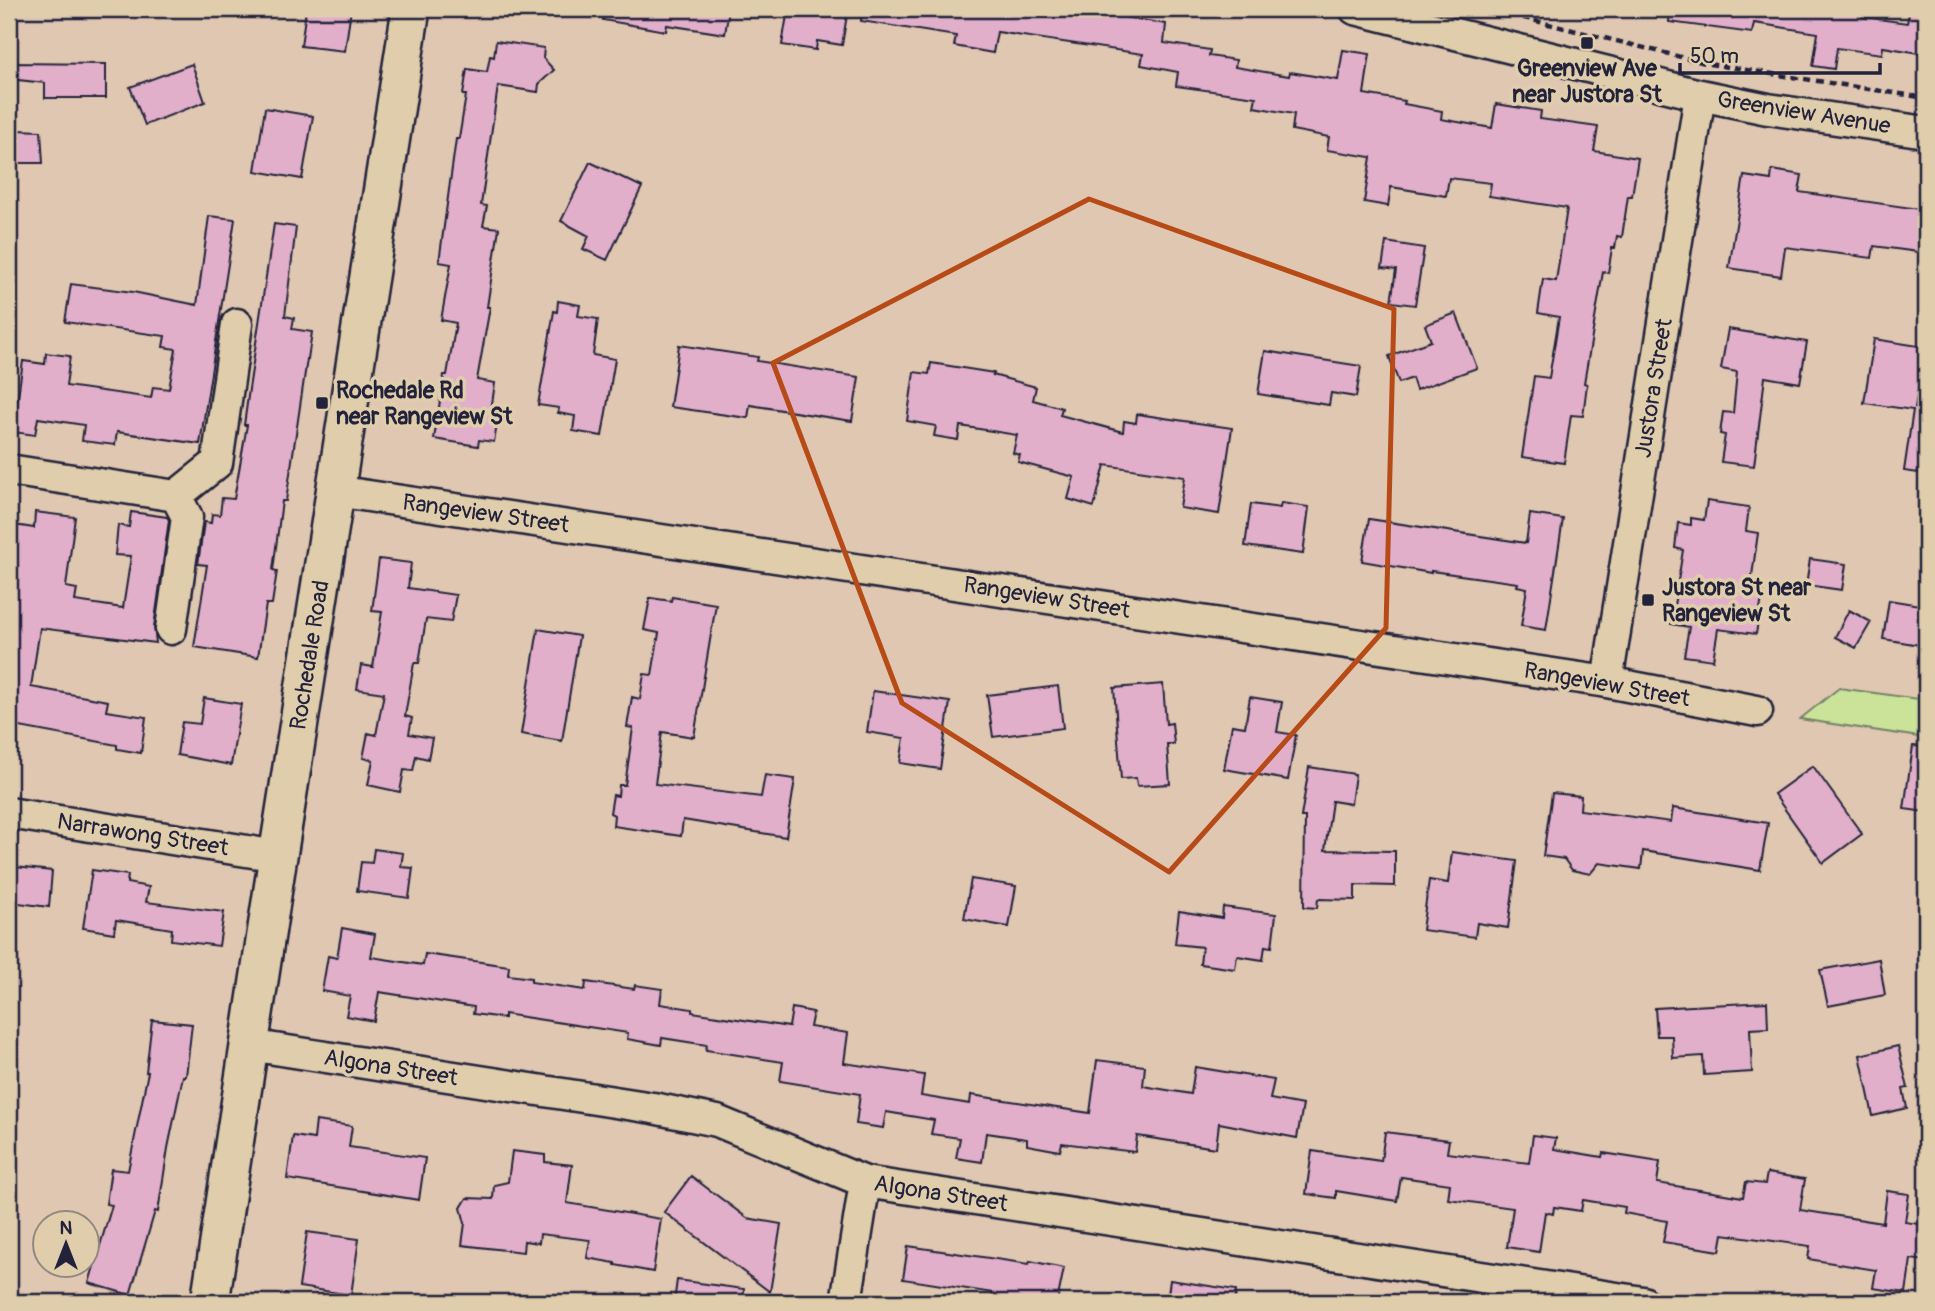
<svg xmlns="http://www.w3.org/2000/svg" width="1935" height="1311" font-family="Pangolin,sans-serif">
<rect width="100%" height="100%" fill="#e0c7b1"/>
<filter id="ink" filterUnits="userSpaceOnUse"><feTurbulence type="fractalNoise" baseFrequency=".0143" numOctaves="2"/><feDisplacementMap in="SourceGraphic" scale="14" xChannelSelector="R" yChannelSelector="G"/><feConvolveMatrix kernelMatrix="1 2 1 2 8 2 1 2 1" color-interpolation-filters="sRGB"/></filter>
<g filter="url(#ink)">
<path fill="#cbe399" stroke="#76826a" stroke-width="2" d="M1839,688L1926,700V738L1800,719Z"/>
<path fill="#e2afca" stroke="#22223b" stroke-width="2" d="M306,9H351L345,51L301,46Z
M603,9H729L725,34L667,25L666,31L603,20Z
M788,9H848L842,45L817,41L816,50L782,45Z
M862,9H1089L1088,11L1166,24L1164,43L1210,50L1209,56L1236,60L1235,67L1289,76L1290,72L1338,80L1343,50L1370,54L1364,94L1405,101L1404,104L1442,111L1441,119L1492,128L1496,104L1541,111L1540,119L1598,127L1594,151L1638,158L1632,196H1628L1622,237L1617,236L1615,248H1612L1608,273L1603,272L1584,383L1587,384L1583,416L1571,415L1564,463L1522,457L1534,376L1549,378L1559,317L1538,313L1543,279L1556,281L1567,208L1489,196L1491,183L1449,178L1446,196L1391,187L1388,206L1364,202L1371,157L1327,150L1329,137L1292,130L1294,114L1254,107L1256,97L1176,86L1178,72L1141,65L1143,54L997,32L993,53L954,46L956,36L861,21Z
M1670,9H1864L1862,17L1907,23L1910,9H1926V54L1883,47L1882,54L1837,48L1834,69L1813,66L1818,33L1754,23L1752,33L1669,22Z
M496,41L544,48L543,58L554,70L539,84L538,92L498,86L481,205L487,206L483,226L499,228L487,307H490L477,380L495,383L491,411L499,413L494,442L479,440L478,446L434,439L444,375H447L456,323L441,320L451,264L439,262L456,139H459L466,95H463L467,69L487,72L490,56L494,57Z
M9,63L106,64V98H45V83L9,79Z
M192,64L205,102L145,125L130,87Z
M265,108L313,116L302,179L255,171Z
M17,130L41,131L43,163H17Z
M590,162L642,187L607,260L583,249L589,236L561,221Z
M1772,170L1802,175L1799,192L1926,210V253L1874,246L1872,258L1785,247L1781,276L1729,268L1744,176L1771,180Z
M209,216L235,219L200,444L117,432L115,445L82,441L84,425L38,418L35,435L13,432L23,361L45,364L46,353L70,356L66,386L151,398L153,387L169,389L176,349L163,347L165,336L65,322L71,284L133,292L197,305Z
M274,224L296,227L285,316L294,318L292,329L312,332L308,359H307L286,501H282L273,570L277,571L272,604H266L258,657L194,647L207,565L198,564L204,522L211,523L212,514L220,515L222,498L234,499L247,425H244L249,389Z
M1386,242L1424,248L1415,305L1391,302L1396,270L1382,268Z
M558,301L580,305L578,316L598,319L593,355L615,359L602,436L573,431L575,416L558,413L559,408L538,405L554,311L557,312Z
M1456,313L1477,368L1416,390L1412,378L1399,383L1389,356L1431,341L1425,325Z
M1728,329L1807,342L1800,383L1765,377L1754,466L1721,462L1725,435L1720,434L1723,412L1733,413L1737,372L1721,369Z
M1874,339L1925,347L1915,408L1926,409V474L1904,471L1913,410L1864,403Z
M679,345L758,357L757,361L859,377L852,421L750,405L748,418L670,407Z
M1265,351L1361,366L1356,397L1331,393L1329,405L1258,394Z
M931,363L994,373L993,375L1036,387L1033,400L1062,408L1060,415L1123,432L1124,421L1136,423L1137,414L1232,428L1219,514L1180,508L1185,477L1105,465L1094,507L1068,499L1074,477L1018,462L1020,455L1013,453L1017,435L960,426L958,440L934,436L936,426L907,421L914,372L929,374Z
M1707,501L1749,507L1746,531L1758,533L1750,590L1763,592L1756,634L1718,629L1713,660L1684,656L1689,627L1671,624L1683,550L1675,548L1678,523L1691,525V518L1704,520Z
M1281,503L1309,507L1303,554L1245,546L1251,504L1280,508Z
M35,512L75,517L66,587L77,589L75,601L123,608L131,556L115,555L118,525L129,527L131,512L167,517L169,520L154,627L156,643L40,628L31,687L108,701L106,711L146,717L141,753L117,749V745L9,725V565L14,525L34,528Z
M1530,514L1563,519L1546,630L1521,626L1527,588L1517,586L1518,583L1431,571V573L1362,561L1369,519L1526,543Z
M379,559L411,563L408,588L456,595L451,622L426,619L419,663H414L405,716L412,718L409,734L432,738L428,759L416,756L413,771L404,770L400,792L368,785L373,760L363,758L368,733L376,735L384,693L357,689L361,665L373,667L382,612L372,611Z
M1810,559L1846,564L1842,590L1806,585Z
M672,597L716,604L694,737L662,732L655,784L761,797L765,775L795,779L786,837L683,820L681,836L613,826L614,815L610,813L613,795L618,796L619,785H625L633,728L627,727L632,697L640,699L644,674L652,675L659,633L644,630L650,598L671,601Z
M1889,600L1926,606V646L1883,639Z
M1849,610L1871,622L1856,648L1835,637Z
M538,629L579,636L562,741L521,734Z
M1163,684L1166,724L1172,723L1174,744H1167L1170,784L1137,786L1136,778L1121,779L1114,688Z
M1058,686L1063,728L993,737L987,695Z
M873,691L950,702L940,769L900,763L904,738L867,732Z
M1250,697L1282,702L1277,732L1296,735L1288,780L1224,769L1232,725L1245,727Z
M204,698L241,704L231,765L177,755L182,722L200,724Z
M1913,746L1926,747V812L1904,809Z
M1813,766L1862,834L1823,863L1774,794Z
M1309,767L1355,774L1351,804L1332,801L1325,850L1395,851V886L1355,885V900L1318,899L1317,908L1304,907L1305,817H1301Z
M1552,793L1581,796L1580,810L1671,822L1673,808L1768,823L1760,870L1643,851L1641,869L1599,863L1590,874L1572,870L1564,859L1543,856Z
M374,849L403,853L401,867L413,868L409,898L357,891L361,862L372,863Z
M1452,852L1517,861L1508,928L1477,923L1475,937L1422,930L1429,880L1448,883Z
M15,867L52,871L49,907L11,902Z
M92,870L128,875L127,883L149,887L146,902L224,912L219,946L171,940L172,929L116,920L114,933L83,928Z
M971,879L1016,886L1009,927L964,919Z
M1223,907L1276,914L1272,947L1265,946L1263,960L1237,956L1235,969L1200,964L1202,947L1175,944L1179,911L1222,918Z
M342,928L375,934L371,957L423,965L425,954L509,966L508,975L531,978V982L585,990L586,982L634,989L635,985L662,989L660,1004L692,1009V1012L789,1027L792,1008L813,1012L810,1027L848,1033L844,1063L924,1075L921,1096L970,1104L971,1095L1090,1113L1097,1060L1145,1066L1143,1086L1191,1094L1195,1067L1274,1080L1270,1099L1303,1105L1297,1138L1219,1123L1216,1148L1137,1136L1135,1152L1062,1143L1060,1151L1027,1145V1139L986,1133L982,1162L956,1158L960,1138L931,1134L934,1120L886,1112L883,1128L856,1124L860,1094L780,1081L783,1062L706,1050L707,1045L662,1038L661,1045L627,1039L628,1033L504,1014V1018L473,1014L474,1007L379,992L374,1021L346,1016L350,996L322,991L328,956L337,958Z
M1879,959L1885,995L1828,1006L1820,970Z
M1767,1002L1768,1028L1750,1029L1752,1072L1704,1075L1703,1056L1673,1058L1672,1036H1657L1655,1008Z
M152,1020L192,1024L186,1076H183L168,1148L158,1212L155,1211L130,1295L89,1283L112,1205L106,1204L111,1169L128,1171L148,1072H146Z
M1898,1046L1908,1088L1903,1089L1907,1108L1873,1116L1860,1055Z
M316,1121L352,1126L349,1147L425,1158L419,1200L287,1179L293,1136L314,1139Z
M1385,1132L1449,1140L1447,1153L1529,1163L1533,1135L1556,1138L1554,1149L1602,1157L1603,1153L1660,1162L1657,1183L1743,1197L1746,1182L1765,1184L1767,1173L1805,1179L1800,1210L1883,1223L1887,1191L1909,1194L1905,1222L1926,1225V1261L1911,1259L1906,1293L1873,1288L1876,1270L1808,1259L1810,1246L1723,1234L1720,1251L1663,1242L1667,1221L1624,1213L1625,1207L1583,1200L1581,1211L1554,1207L1553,1214L1545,1212L1539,1252L1507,1247L1513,1208L1448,1199L1450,1184L1401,1177L1397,1201L1336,1191V1198L1306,1194L1312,1151L1381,1161Z
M512,1151L545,1155V1162L572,1165L567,1203L661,1219L653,1272L615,1265V1263L587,1258L590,1240L540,1234L539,1243L524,1241L523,1252L462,1245L465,1223L461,1208L467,1198L493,1199L494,1185L508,1182Z
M691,1176L747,1218L781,1224L770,1292L664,1212Z
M307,1232L359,1239L351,1295L299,1287Z
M908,1246L1029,1264L1030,1261L1064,1268L1057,1302H991L993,1293L903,1279Z
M677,1280L744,1289L743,1302H674Z
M1170,1280L1236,1290L1235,1302H1167Z"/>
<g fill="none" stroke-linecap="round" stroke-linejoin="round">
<g stroke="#22223b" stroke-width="35">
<path id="minor" d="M1355,9L1700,95L1768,109L1926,132
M9,470L176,496L217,463L237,324
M335,491L1607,682L1757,711
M171,629L187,517L176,496
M1607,682L1700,95
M9,813L278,856
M249,1045L653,1108L717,1121L865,1182L1643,1302
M846,1302L865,1182"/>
</g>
<g stroke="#22223b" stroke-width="42">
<path id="major" d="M210,1302L278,856L411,9"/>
</g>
<path stroke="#22223b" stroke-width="4.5" stroke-dasharray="7 5" stroke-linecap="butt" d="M1488,9L1709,64L1926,98"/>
<use href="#minor" stroke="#dfcdab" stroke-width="30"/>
<use href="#major" stroke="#dfcdab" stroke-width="37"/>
</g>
</g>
<path fill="none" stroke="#b64b18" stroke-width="5" stroke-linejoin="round" d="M1089,199L1394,309L1386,628L1169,872L902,703L773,363Z"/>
<g fill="#22223b" stroke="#dfcdab" stroke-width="2.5">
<rect x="1580" y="36" width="14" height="14" rx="3.5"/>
<rect x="315" y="396" width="14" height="14" rx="3.5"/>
<rect x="1641" y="593" width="14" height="14" rx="3.5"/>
</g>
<g text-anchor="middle" stroke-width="7" stroke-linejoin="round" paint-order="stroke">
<g font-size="23" font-weight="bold" fill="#22223b" stroke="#dfcdab" text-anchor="start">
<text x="1587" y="76" text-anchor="middle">Greenview Ave<tspan x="1587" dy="26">near Justora St</tspan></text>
<text x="336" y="398">Rochedale Rd<tspan x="336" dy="26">near Rangeview St</tspan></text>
<text x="1662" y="595">Justora St near<tspan x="1662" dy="26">Rangeview St</tspan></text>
</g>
<g font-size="23" fill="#22223b" stroke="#dfcdab">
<text transform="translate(1804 112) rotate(9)" y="8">Greenview Avenue</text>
<text transform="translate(1653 388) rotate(-81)" y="8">Justora Street</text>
<text transform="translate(486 513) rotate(8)" y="8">Rangeview Street</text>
<text transform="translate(1047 597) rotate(9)" y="8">Rangeview Street</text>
<text transform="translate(309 655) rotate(-81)" y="8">Rochedale Road</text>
<text transform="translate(1607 684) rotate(10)" y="8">Rangeview Street</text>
<text transform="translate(143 834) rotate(9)" y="8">Narrawong Street</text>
<text transform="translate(391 1067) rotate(9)" y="8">Algona Street</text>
<text transform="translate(941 1193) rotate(9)" y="8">Algona Street</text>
</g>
</g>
<rect width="1935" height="1311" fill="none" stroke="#dfcdab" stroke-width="35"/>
<rect x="18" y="18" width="1900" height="1276" fill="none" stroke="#22223b" stroke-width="2.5" filter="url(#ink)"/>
<g transform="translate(66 1244)"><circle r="33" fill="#dfcdab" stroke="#93897e" stroke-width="2"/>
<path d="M0-5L12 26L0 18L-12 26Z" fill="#22223b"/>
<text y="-10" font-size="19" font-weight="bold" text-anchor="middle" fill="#22223b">N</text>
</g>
<path d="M1680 63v10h200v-10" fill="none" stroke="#22223b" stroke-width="3.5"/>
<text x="1690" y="63" font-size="21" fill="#22223b" stroke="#dfcdab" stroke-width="5" paint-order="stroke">50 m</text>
</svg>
